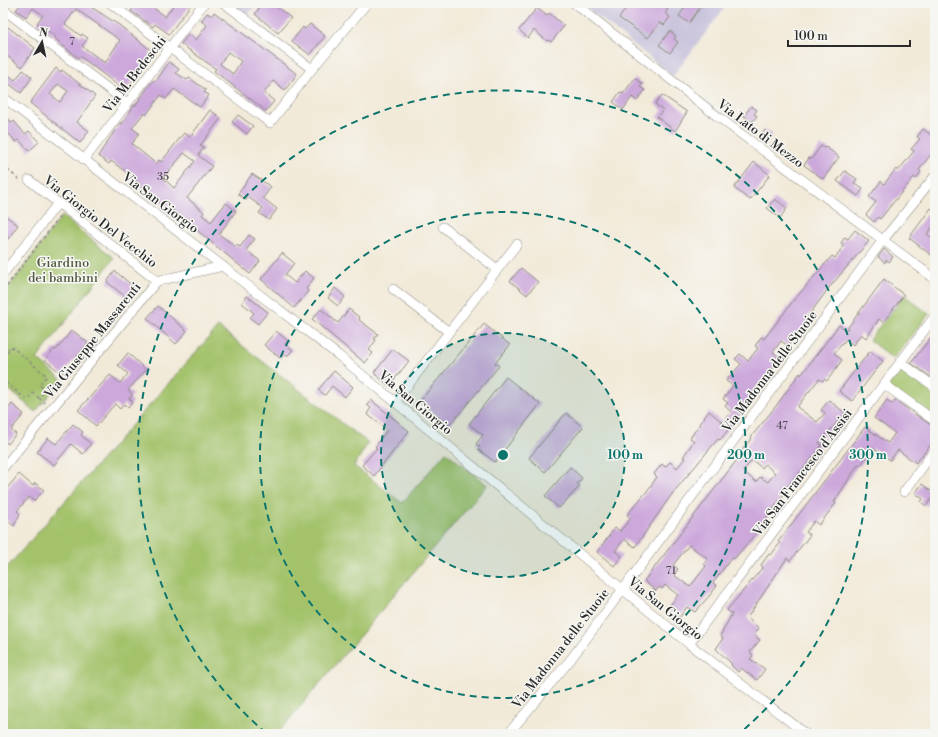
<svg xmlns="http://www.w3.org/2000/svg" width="938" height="737" font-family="'Libre Bodoni',serif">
<rect width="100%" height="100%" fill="#f6f6f2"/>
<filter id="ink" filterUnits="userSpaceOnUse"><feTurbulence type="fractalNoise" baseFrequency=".025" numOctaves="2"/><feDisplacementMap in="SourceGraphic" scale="8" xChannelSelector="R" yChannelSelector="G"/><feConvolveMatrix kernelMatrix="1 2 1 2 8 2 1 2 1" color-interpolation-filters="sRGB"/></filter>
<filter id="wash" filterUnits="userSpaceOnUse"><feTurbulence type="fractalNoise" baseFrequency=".012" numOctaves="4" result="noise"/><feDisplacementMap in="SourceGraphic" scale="16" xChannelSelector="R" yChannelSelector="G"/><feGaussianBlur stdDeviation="0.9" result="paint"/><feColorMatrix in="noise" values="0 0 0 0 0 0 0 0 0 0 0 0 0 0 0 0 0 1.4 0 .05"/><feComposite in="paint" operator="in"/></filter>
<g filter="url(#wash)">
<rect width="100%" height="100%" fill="#f2ead9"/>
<path fill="#c6c0da" d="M232,3H257L248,15Z
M581,3H728L673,76Z"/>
<path fill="#a3c26a" stroke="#67764a" d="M62,216L114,258L37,359L62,380L35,412L3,384V295Z
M904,295L929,314L893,359L869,340Z
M218,327L368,443L354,466L402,503L446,452L487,485L277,734H3V572Z
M900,362L935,387V421L884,384Z"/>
<g id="blocks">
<path fill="#cca8db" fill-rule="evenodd" d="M22,3H85L119,25L152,51L148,57L150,58L125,91L80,56L79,58L71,52L54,38L56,37L37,23L43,15L33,8L26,17L16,10ZM76,9L120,40L105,63L82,46L88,38L82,34L81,36L65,24Z
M136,3H147L165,17L175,3H192L169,34L155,24L153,27L131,11Z
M263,3H272L291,18L278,33L255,14Z
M630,3H659L668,10L665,13L670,17L664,25L660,22L648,38L619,18Z
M688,3H698L701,6L689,23L679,16Z
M537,8L547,16L549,13L564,26L551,42L548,40L547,41L534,30L528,38L519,30Z
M214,12L297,74L285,90L273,81L264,93L274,101L266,111L214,71L216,69L181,44L189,34L196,40L207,25L201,21L207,13L212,16ZM228,52L241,61L233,74L220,64Z
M310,24L325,36L310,55L292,41L303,27L305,29Z
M8,27L35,48L22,67L3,53V34Z
M670,31L676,36L674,39L678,42L670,53L659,45Z
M169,62L179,69L176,73L187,80L189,78L191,79L206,90L204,92L209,95L200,107L174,89L166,99L161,95L146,115L144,113L132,128L139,133L132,144L156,164L159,160L161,162L184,133L190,137L210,110L221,118L200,146L204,148L198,155L212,166L187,198L204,212L202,215L211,222L226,203L236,211L219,234L236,247L237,245L240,247L249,235L255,239L246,250L260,261L250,274L169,207L167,209L161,204L129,174L111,161L109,164L98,156L120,123L122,124L134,105L135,106L148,87L154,80L156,81ZM184,153L195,161L174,188L163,178Z
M56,68L61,72L62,70L95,96L77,122L89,131L80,143L30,103ZM58,84L68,91L60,102L50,94Z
M23,70L32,77L21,93L3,79V71L15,80Z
M635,78L643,84L640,87L645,90L637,101L632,97L623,110L613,102L620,92L623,94Z
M662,95L687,112L675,131L657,117L663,110L655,104Z
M751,106L757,110L754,114L757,116L752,122L744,116Z
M3,113L12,123L14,121L25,134L29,131L39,142L29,151L19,140L16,142L3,127Z
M238,115L253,126L247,134L232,122Z
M923,129L935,138V149L919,170L921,172L916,179L914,177L880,219L878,217L874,222L866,215L876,202L869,197L881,181L884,184L896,169L898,171L914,151L911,149L920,139L917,137Z
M765,130L772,135L766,143L759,137Z
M821,146L824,148L826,147L839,157L823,179L804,165L809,158L811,159Z
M754,162L770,175L750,200L734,188Z
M845,171L857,179L854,183L863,189L858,196L837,181Z
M252,174L271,187L263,198L277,209L269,220L259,213L263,208L248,197L246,200L238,194Z
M775,199L787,208L780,218L767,208Z
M931,208L935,212V224L927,234L935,240V258L909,238Z
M3,214L18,225L8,239L3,235Z
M855,230L869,241L828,289L806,319L808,321L788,346L781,341L773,352L781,359L754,390L756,391L743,408L745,409L720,440L718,439L672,494L635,547L624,539L615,551L622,556L614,566L597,552L615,528L620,531L631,518L627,515L647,491L657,477L654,474L662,464L665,467L670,462L677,468L685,458L683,457L694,441L690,438L709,411L722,422L731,412L725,406L728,403L723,399L733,386L726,381L741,364L735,359L740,354L748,361L758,348L755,346L761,337L764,339L793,301L832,256L835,258L844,245L841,243L845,237L848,239Z
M884,249L893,257L889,262L886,260L885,263L878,257Z
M282,253L294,263L285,275L295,283L305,271L314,278L306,289L308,291L294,308L261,279Z
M521,268L538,282L527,295L510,281Z
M115,271L135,288L127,298L107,282Z
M884,279L904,295L883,322L879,319L866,338L861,334L853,345L846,339L843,343L834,353L842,360L827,381L824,379L823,381L819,379L797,407L817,422L825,413L821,410L829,400L845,413L819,443L822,445L815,455L783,491L785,493L761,525L762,526L734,559L732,557L713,583L717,586L710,595L695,612L687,607L679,618L667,609L678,595L665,585L662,589L659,587L656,591L644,581L743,452L741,451L752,438L751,437L776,406L800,373L801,375L839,325L846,330ZM752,460L762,468L765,464L775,473L768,482L760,477L756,482L743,471ZM689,545L708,559L704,564L706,566L690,587L674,575L678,569L673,565Z
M335,288L345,297L338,306L328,298Z
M247,296L268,312L258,324L250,318L254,313L242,303Z
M158,306L187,331L176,344L147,318Z
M321,309L338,323L349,309L360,318L359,320L378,334L374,339L376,340L369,350L373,353L365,363L312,319Z
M484,324L510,345L495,363L499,366L449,426L420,401Z
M72,330L88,343L62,374L45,360L54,349L56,350Z
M276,331L288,341L285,344L293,350L287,356L284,354L280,358L264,345Z
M935,332V380L911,363Z
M393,349L409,361L389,386L374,373Z
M870,351L883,361L852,401L839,391Z
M128,353L146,370L128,390L133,395L129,398L133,402L128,408L124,404L120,409L115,404L96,426L78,410L110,375L120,383L128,374L118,365Z
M334,371L353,387L345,397L332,386L325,395L318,390Z
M506,377L540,404L495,462L478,449L480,447L476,444L483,435L469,424Z
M371,400L409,431L374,476L362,465L377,448L375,447L387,430L367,414L371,408L367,405Z
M887,400L892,404L895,400L935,428V439L916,463L898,450L890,460L873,448L860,466L858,465L834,502L836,503L819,525L814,521L806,532L810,535L790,561L787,558L749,615L748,619L759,628L754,635L760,640L750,652L753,656L750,659L765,669L757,680L741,668L738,672L731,665L732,664L716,649L723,638L720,636L732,614L727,610L763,567L761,565L769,554L771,555L780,543L778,542L865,427L888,443L895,433L874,418Z
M12,404L24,414L11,430L16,434L8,444L3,440V405L8,409Z
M566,413L583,427L545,472L529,458Z
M73,424L83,432L81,435L91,444L83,454L71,444L54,465L37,452L48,438L56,444Z
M570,467L582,478L577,484L580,486L559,508L545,496Z
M19,474L33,486L35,483L44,490L34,501L29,497L17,511L20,514L14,526L3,517V493Z
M922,484L935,494L926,506L921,502L923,499L915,493Z"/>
</g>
</g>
<g filter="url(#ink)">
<use href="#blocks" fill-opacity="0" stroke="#8e8a82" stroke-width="1"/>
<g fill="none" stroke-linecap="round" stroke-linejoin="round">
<g stroke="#8e8a82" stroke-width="10">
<path id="minor" d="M110,3L270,123L312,69
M224,3L312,69L367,3
M574,3L713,113L935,279
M3,9L127,103
M3,97L338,355L689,644L806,734
M84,160L204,3
M29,180L157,281
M443,227L497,269
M3,274L58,203
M393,289L449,332
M900,362L935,387
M884,384L935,421
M395,402L517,244
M3,468L157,281L223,266
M904,492L935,450
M689,644L935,316
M508,734L571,659L883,240L935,176"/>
</g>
<path stroke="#8e8a82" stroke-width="1.5" stroke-dasharray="3 3" stroke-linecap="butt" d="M3,166L21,181
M3,291L61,215
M3,305V307
M3,344L9,349
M3,357L12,347L47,376L39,385L46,390L39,398L33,393L27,400L3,380
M46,390L52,395
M39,398L45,403"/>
<use href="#minor" stroke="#fff" stroke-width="9"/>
</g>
</g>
<circle cx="503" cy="455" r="122" fill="#0f766e" fill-opacity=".12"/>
<g fill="none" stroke="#0f766e" stroke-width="2" stroke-dasharray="7 5">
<circle cx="503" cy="455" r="122"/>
<circle cx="503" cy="455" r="243"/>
<path d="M266 733A365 365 0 1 1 740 733"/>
</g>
<g text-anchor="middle" stroke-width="3" stroke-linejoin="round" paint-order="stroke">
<g font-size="11" fill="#534a57">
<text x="72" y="45">7</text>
<text x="163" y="180">35</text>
<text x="782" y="429">47</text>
<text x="671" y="574">71</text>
</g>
<g font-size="13" fill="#2b2b2b" stroke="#f6f6f2">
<text transform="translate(134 74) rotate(-52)" y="5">Via M. Bedeschi</text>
<text transform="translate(761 133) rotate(37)" y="5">Via Lato di Mezzo</text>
<text transform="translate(161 202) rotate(37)" y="5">Via San Giorgio</text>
<text transform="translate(101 221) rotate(38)" y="5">Via Giorgio Del Vecchio</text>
<text transform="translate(92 340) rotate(-51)" y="5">Via Giuseppe Massarenti</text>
<text transform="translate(769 371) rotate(-53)" y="5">Via Madonna delle Stuoie</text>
<text transform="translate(416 402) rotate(40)" y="5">Via San Giorgio</text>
<text transform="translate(802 472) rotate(-53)" y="5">Via San Francesco d'Assisi</text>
<text transform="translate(666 608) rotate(39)" y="5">Via San Giorgio</text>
<text transform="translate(560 648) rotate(-52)" y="5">Via Madonna delle Stuoie</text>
</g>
<g font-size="13" fill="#4f583e" stroke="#f6f6f2">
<text x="63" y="267">Giardino<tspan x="63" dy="15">dei bambini</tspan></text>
</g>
</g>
<circle cx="503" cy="455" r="6" fill="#0f766e" stroke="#f6f6f2" stroke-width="2"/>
<g font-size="12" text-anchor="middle" font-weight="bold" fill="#0f766e" stroke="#f6f6f2" stroke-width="3" stroke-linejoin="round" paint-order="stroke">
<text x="625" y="459">100 m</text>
<text x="746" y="459">200 m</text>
<text x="868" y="459">300 m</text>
</g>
<rect width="938" height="737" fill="none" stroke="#f6f6f2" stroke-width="16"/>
<g transform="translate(42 42) rotate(9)" stroke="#f6f6f2" stroke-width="3" paint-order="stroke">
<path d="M0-3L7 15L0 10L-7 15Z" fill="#2b2b2b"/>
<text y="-6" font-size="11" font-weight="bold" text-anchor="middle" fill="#2b2b2b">N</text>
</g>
<path d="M788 40v6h122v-6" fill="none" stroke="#2b2b2b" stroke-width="2"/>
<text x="794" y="40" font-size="12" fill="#2b2b2b" stroke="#f6f6f2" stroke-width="3" paint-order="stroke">100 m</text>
</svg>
